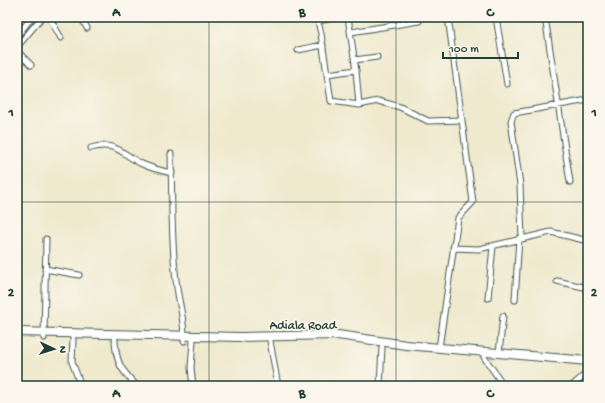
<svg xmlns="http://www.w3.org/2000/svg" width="605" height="403" font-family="'Gochi Hand',sans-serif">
<rect width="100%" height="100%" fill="#fbf7ec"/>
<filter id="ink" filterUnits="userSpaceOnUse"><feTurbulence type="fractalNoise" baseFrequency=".025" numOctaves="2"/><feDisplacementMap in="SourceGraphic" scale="8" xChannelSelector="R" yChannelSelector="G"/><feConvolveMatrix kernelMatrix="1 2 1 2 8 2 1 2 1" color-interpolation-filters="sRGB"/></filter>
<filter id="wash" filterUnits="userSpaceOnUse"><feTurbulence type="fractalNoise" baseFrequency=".012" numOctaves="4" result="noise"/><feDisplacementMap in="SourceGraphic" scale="16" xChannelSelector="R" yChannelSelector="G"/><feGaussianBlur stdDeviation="0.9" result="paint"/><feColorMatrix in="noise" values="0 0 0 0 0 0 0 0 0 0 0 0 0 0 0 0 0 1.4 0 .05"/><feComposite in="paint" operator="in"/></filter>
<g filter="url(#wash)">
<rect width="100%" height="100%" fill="#efe9ce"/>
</g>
<g filter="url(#ink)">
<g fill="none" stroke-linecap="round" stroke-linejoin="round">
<g stroke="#3e574b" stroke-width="7">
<path id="street" d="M49,17L61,38
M81,17L87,28
M317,17L321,34L331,101L359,105L378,101L400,107L428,121L462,120
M348,17L356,71L359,105
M496,17L507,84
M545,17L570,182
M318,21L339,17
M351,32L419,21
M17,36L32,17
M17,47L42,17
M298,50L323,45
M17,51L31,65
M355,60L377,57
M327,74L356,70
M91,148C116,141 122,154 142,164C151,168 162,171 172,173
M171,154C172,196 171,239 176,280C178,301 185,320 184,341
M522,238L520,185L511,121L514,113L588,100
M453,248L479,249L551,232L588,241
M45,269L79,275
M557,281L588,288
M488,298L493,246
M515,300L519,238
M44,338L46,239
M73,339L72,362L81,386
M115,340C116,363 121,370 137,386
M193,341L191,368L193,386
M270,341L278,386
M439,348L458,218L473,202L448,17
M499,353L503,316
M484,357L504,386
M380,386L382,347
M495,386L501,382
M572,386L588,372"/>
</g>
<g stroke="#3e574b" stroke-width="10">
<path id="primary" d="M17,332L241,337L338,335L406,345L588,361"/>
</g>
<use href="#street" stroke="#fff" stroke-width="5"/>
<use href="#primary" stroke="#fff" stroke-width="8"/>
</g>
</g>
<path fill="none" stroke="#1f3d34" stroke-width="1" stroke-opacity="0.55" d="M209,17V386M396,17V386M17,202H588"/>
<g text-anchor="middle" stroke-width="3.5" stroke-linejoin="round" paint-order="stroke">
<g font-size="13" fill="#1f3d34" stroke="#fbf7ec">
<text x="303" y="329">Adiala Road</text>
</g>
</g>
<rect width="605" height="403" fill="none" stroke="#fbf7ec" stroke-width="44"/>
<g transform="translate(54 349) rotate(94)" stroke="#fbf7ec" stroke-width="3" paint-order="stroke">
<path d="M0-3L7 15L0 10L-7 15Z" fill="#1f3d34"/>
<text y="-6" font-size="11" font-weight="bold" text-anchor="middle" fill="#1f3d34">N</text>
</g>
<path d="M443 52v6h75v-6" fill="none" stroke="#1f3d34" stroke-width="2"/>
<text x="449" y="52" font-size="12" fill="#1f3d34" stroke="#fbf7ec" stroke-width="3" paint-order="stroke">100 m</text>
<rect x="22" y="22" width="561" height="359" fill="none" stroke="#1f3d34" stroke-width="1.5"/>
<g font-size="13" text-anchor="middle" font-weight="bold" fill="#1f3d34">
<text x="116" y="16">A</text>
<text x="302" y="16">B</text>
<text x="490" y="16">C</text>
<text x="11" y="116">1</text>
<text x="594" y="116">1</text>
<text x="11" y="296">2</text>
<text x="594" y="296">2</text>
<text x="116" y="397">A</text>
<text x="302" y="397">B</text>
<text x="490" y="397">C</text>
</g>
</svg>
